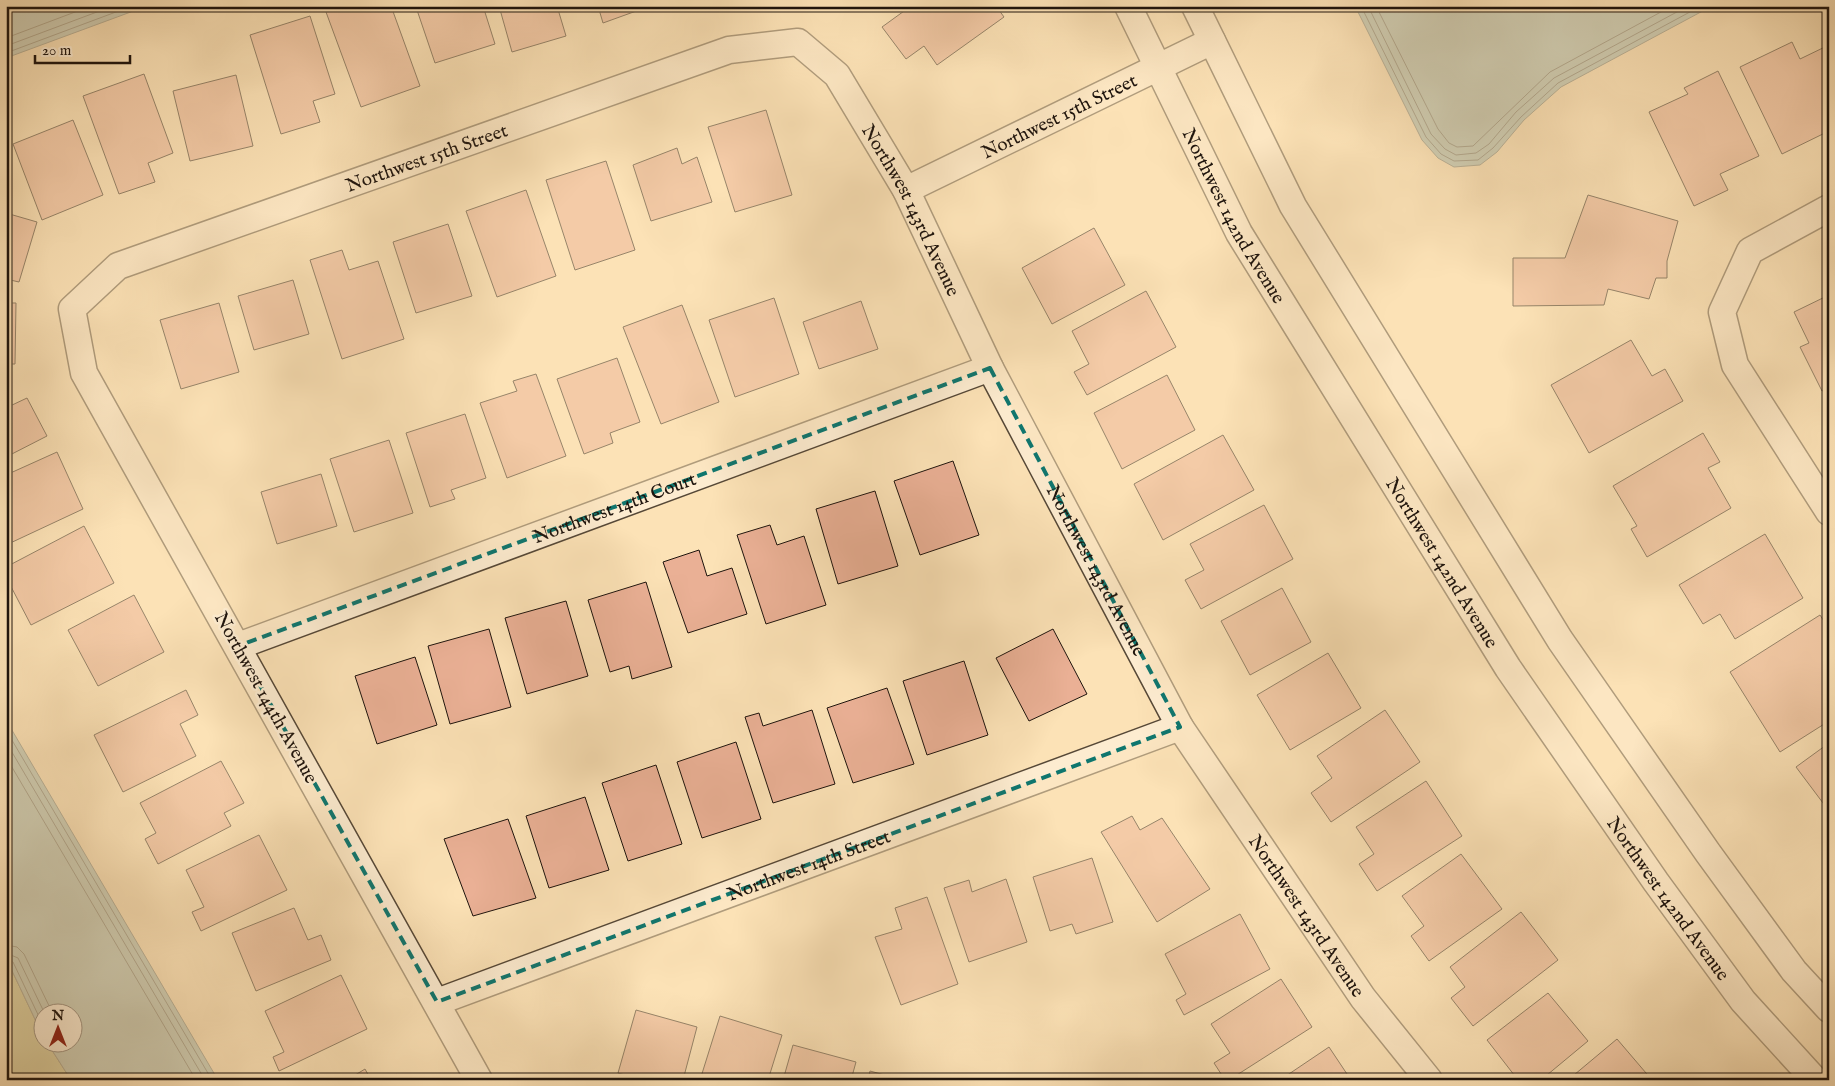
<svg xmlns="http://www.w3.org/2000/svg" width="1835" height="1086" font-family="'IM FELL English',serif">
<rect width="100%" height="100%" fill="#fce2b6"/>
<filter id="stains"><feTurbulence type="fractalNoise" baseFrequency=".004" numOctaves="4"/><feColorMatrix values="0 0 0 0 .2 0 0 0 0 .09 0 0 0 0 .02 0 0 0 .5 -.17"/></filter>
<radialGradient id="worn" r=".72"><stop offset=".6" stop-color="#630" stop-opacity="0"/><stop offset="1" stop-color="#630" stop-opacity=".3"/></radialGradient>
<path fill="#c0c38d" stroke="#6f6c4d" d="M6,958L42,1034V1044H48L71,1080H6Z"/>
<path fill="#a2bcb7" stroke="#6d7973" d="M6,6H147L6,58Z
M1355,6H1712L1561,87L1524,120L1497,152L1480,165L1454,167L1438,158L1422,140Z
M6,720L218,1080H71L48,1044H72V1014H42V1034L6,958Z"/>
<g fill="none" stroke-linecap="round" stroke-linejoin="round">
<path stroke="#606862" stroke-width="1" d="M1361,6L1426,137L1441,154L1454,161L1478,160L1493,148L1521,117L1558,83L1701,6
M1368,6L1431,134L1445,149L1456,155L1476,153L1489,144L1516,112L1554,78L1688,6
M1376,6L1438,129L1449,143L1457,147L1473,146L1550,72L1672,6
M6,38L91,6
M6,46L113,6
M6,53L132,6
M6,730L212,1080
M6,742L205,1080
M6,757L196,1080
M6,945L17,947L24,954L53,1014
M6,953L18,958L45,1014
M6,959L13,962L42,1023"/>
</g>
<path fill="#eab095" stroke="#1e140d" d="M342,6H391L420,86L361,107L326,12Z
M429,6H483L495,44L435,63L417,10Z
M499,6H557L566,36L512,52Z
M598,6H637L639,10L603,23Z
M911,6H996L1004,17L937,65L924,46L906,59L882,27Z
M310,16L335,94L313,101L320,122L281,134L250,35Z
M1792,42L1800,59L1829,45V131L1782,154L1740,67Z
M1718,71L1759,156L1720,174L1728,190L1694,206L1649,112L1688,94L1684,88Z
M144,74L173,153L148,163L155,182L119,194L83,96Z
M236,75L253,146L190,161L173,91Z
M766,110L792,195L735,212L708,127Z
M73,120L103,195L42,220L13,144Z
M677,148L682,164L697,157L712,202L651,221L633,165Z
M606,161L635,250L575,270L546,180Z
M526,190L556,276L497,297L466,211Z
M1588,195L1678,221L1667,261V278H1656L1649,299L1608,289L1604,305L1513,306V258H1565Z
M6,213L37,222L19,282L6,279Z
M448,224L472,296L416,313L393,242Z
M1094,228L1125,285L1052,324L1022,268Z
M342,250L349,270L378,261L404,339L342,359L310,260Z
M293,280L309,334L254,350L238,296Z
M1146,291L1176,347L1087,395L1074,372L1089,364L1072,331Z
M1829,295V388L1822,391L1800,347L1809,343L1794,312Z
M774,298L799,374L735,397L709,320Z
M861,301L878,349L819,369L803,322Z
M6,303H16L15,364H6Z
M219,303L239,372L181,389L160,320Z
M682,305L719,402L661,424L623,327Z
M1631,340L1652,376L1665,369L1683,401L1589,453L1551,385Z
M617,358L640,422L610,433L613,443L584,454L557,379Z
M536,374L566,456L507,478L480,403L517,391L513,381Z
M1167,375L1195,430L1122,469L1094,413Z
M6,398L10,406L27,398L47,436L6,457Z
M465,414L486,478L451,490L455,499L430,507L406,433Z
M1703,433L1720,462L1708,468L1731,508L1647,557L1631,529L1637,526L1613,486Z
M1223,435L1254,490L1163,540L1134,484Z
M389,440L413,513L354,532L330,459Z
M57,452L83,509L6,545V475Z
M953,461L979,535L920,555L894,481Z
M321,474L337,526L277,544L261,492Z
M875,491L898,566L838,584L816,509Z
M1264,505L1293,559L1201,609L1185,580L1204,570L1190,544Z
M770,525L777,545L804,536L826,605L766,624L737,535Z
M84,526L114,583L31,625L6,577V567Z
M1765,534L1803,598L1735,639L1720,614L1703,624L1679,585Z
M699,550L707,576L732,568L747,614L688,633L663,562Z
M646,582L672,667L632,679L629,666L610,672L588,600Z
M1282,588L1311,642L1250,675L1221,621Z
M134,595L164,652L98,686L68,630Z
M566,601L588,676L527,694L505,618Z
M1820,615L1829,629V654L1824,656L1829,663V721L1780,752L1730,672Z
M489,629L511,707L450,724L428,646Z
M1053,629L1087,694L1029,721L996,658Z
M1328,653L1361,708L1290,750L1257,695Z
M415,657L437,725L377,744L355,676Z
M964,661L988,735L927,755L903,681Z
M887,688L914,764L853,783L827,708Z
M186,690L198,715L180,724L196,756L123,792L94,735Z
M812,710L835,784L773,803L745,717L759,713L763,726Z
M1385,710L1420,762L1331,822L1311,793L1332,778L1317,756Z
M736,742L761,819L702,838L677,762Z
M1829,743V811L1796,767Z
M221,761L244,803L224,813L231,826L158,864L145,839L156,833L140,803Z
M656,765L682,844L628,861L602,783Z
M1426,781L1462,836L1377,891L1359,864L1374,854L1356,827Z
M585,797L609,870L549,888L526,816Z
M1132,816L1140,830L1162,818L1210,889L1157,922L1101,832Z
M508,819L536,898L473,916L444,839Z
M259,835L287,890L201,931L192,912L204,907L186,870Z
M1461,854L1502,909L1429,961L1411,936L1424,926L1402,896Z
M1092,858L1113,922L1076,934L1072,924L1050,931L1033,877Z
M1006,879L1027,942L969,962L944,888L969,880L972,892Z
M927,897L958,984L901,1005L875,937L902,929L895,908Z
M294,908L308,940L321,935L331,960L256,991L232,933Z
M1521,912L1558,960L1473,1026L1451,998L1465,987L1450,967Z
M1240,914L1270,969L1184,1015L1176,1000L1186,994L1165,954Z
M341,975L367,1029L279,1071L273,1057L284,1052L265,1011Z
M1281,979L1312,1027L1229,1080H1225L1214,1063L1230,1053L1211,1024Z
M1548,993L1588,1041L1541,1080H1518L1487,1040Z
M636,1010L697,1027L683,1080H636V1078L618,1073Z
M720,1016L782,1035L768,1080H700Z
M1617,1039L1652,1080H1568Z
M793,1045L856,1062L851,1080H783Z
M1329,1047L1351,1080H1280Z
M365,1069L371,1080H347Z
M870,1071L903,1080H868Z
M397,1074L401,1080H387Z"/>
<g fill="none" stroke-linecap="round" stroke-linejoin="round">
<g stroke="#564837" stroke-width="29">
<g id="street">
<path id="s1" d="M1128,6L1239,233L1508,668L1656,882L1743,1001L1815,1080"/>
<path d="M1195,6L1293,206L1560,640L1708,853L1794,971L1829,1009"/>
<path id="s2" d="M906,190L1212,41"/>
<path d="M1829,208L1750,251L1722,312L1735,365L1829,512"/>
<path id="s3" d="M238,646L990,368"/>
<path id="s4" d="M437,1002L1180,727"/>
<path id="s5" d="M479,1080L84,373L72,309L118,266L729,50L798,42L837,75L906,190L990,368L1180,727L1363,998L1429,1080"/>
</g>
</g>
<use href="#street" stroke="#fdecd0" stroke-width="26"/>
</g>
<path d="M0 0H1835V1086H0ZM990,368L1180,727L437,1002L238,646Z" fill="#fce2b6" fill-opacity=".55" fill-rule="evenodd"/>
<path fill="none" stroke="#0f766e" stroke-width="4" stroke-dasharray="10 6" stroke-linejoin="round" d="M990,368L1180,727L437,1002L238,646Z"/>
<g text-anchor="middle" stroke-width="5" stroke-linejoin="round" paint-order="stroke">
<g font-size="19" fill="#1e140d" stroke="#fdecd0">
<text dy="7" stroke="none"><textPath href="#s2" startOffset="170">Northwest 15th Street</textPath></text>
<text dy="7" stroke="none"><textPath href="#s5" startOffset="1265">Northwest 15th Street</textPath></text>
<text dy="7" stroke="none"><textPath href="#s5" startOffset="1861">Northwest 143rd Avenue</textPath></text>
<text dy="7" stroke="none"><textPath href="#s1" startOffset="235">Northwest 142nd Avenue</textPath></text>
<text dy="7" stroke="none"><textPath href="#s3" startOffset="401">Northwest 14th Court</textPath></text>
<text dy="7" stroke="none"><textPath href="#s1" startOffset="640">Northwest 142nd Avenue</textPath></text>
<text dy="7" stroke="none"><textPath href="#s5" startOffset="2266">Northwest 143rd Avenue</textPath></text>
<text transform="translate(267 697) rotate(61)" y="7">Northwest 144th Avenue</text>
<text dy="7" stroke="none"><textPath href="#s4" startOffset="396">Northwest 14th Street</textPath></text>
<text dy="7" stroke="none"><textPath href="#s1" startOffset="1045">Northwest 142nd Avenue</textPath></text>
<text dy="7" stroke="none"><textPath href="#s5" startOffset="2671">Northwest 143rd Avenue</textPath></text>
</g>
</g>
<rect width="1835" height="1086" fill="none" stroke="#fce2b6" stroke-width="25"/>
<rect x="8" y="8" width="1820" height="1071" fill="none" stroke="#1e140d" stroke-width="2.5"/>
<rect x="12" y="12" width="1810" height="1061" fill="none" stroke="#1e140d"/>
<g transform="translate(58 1028)"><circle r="24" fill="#fdecd0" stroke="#a49682"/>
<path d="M0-4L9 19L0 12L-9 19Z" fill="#8f2418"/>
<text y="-8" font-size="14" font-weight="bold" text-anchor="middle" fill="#1e140d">N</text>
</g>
<path d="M35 55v8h95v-8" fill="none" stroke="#1e140d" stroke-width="2.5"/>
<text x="42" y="55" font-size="15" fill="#1e140d" stroke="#fdecd0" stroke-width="4" paint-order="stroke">20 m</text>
<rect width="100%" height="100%" filter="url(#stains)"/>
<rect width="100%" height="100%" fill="url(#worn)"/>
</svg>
